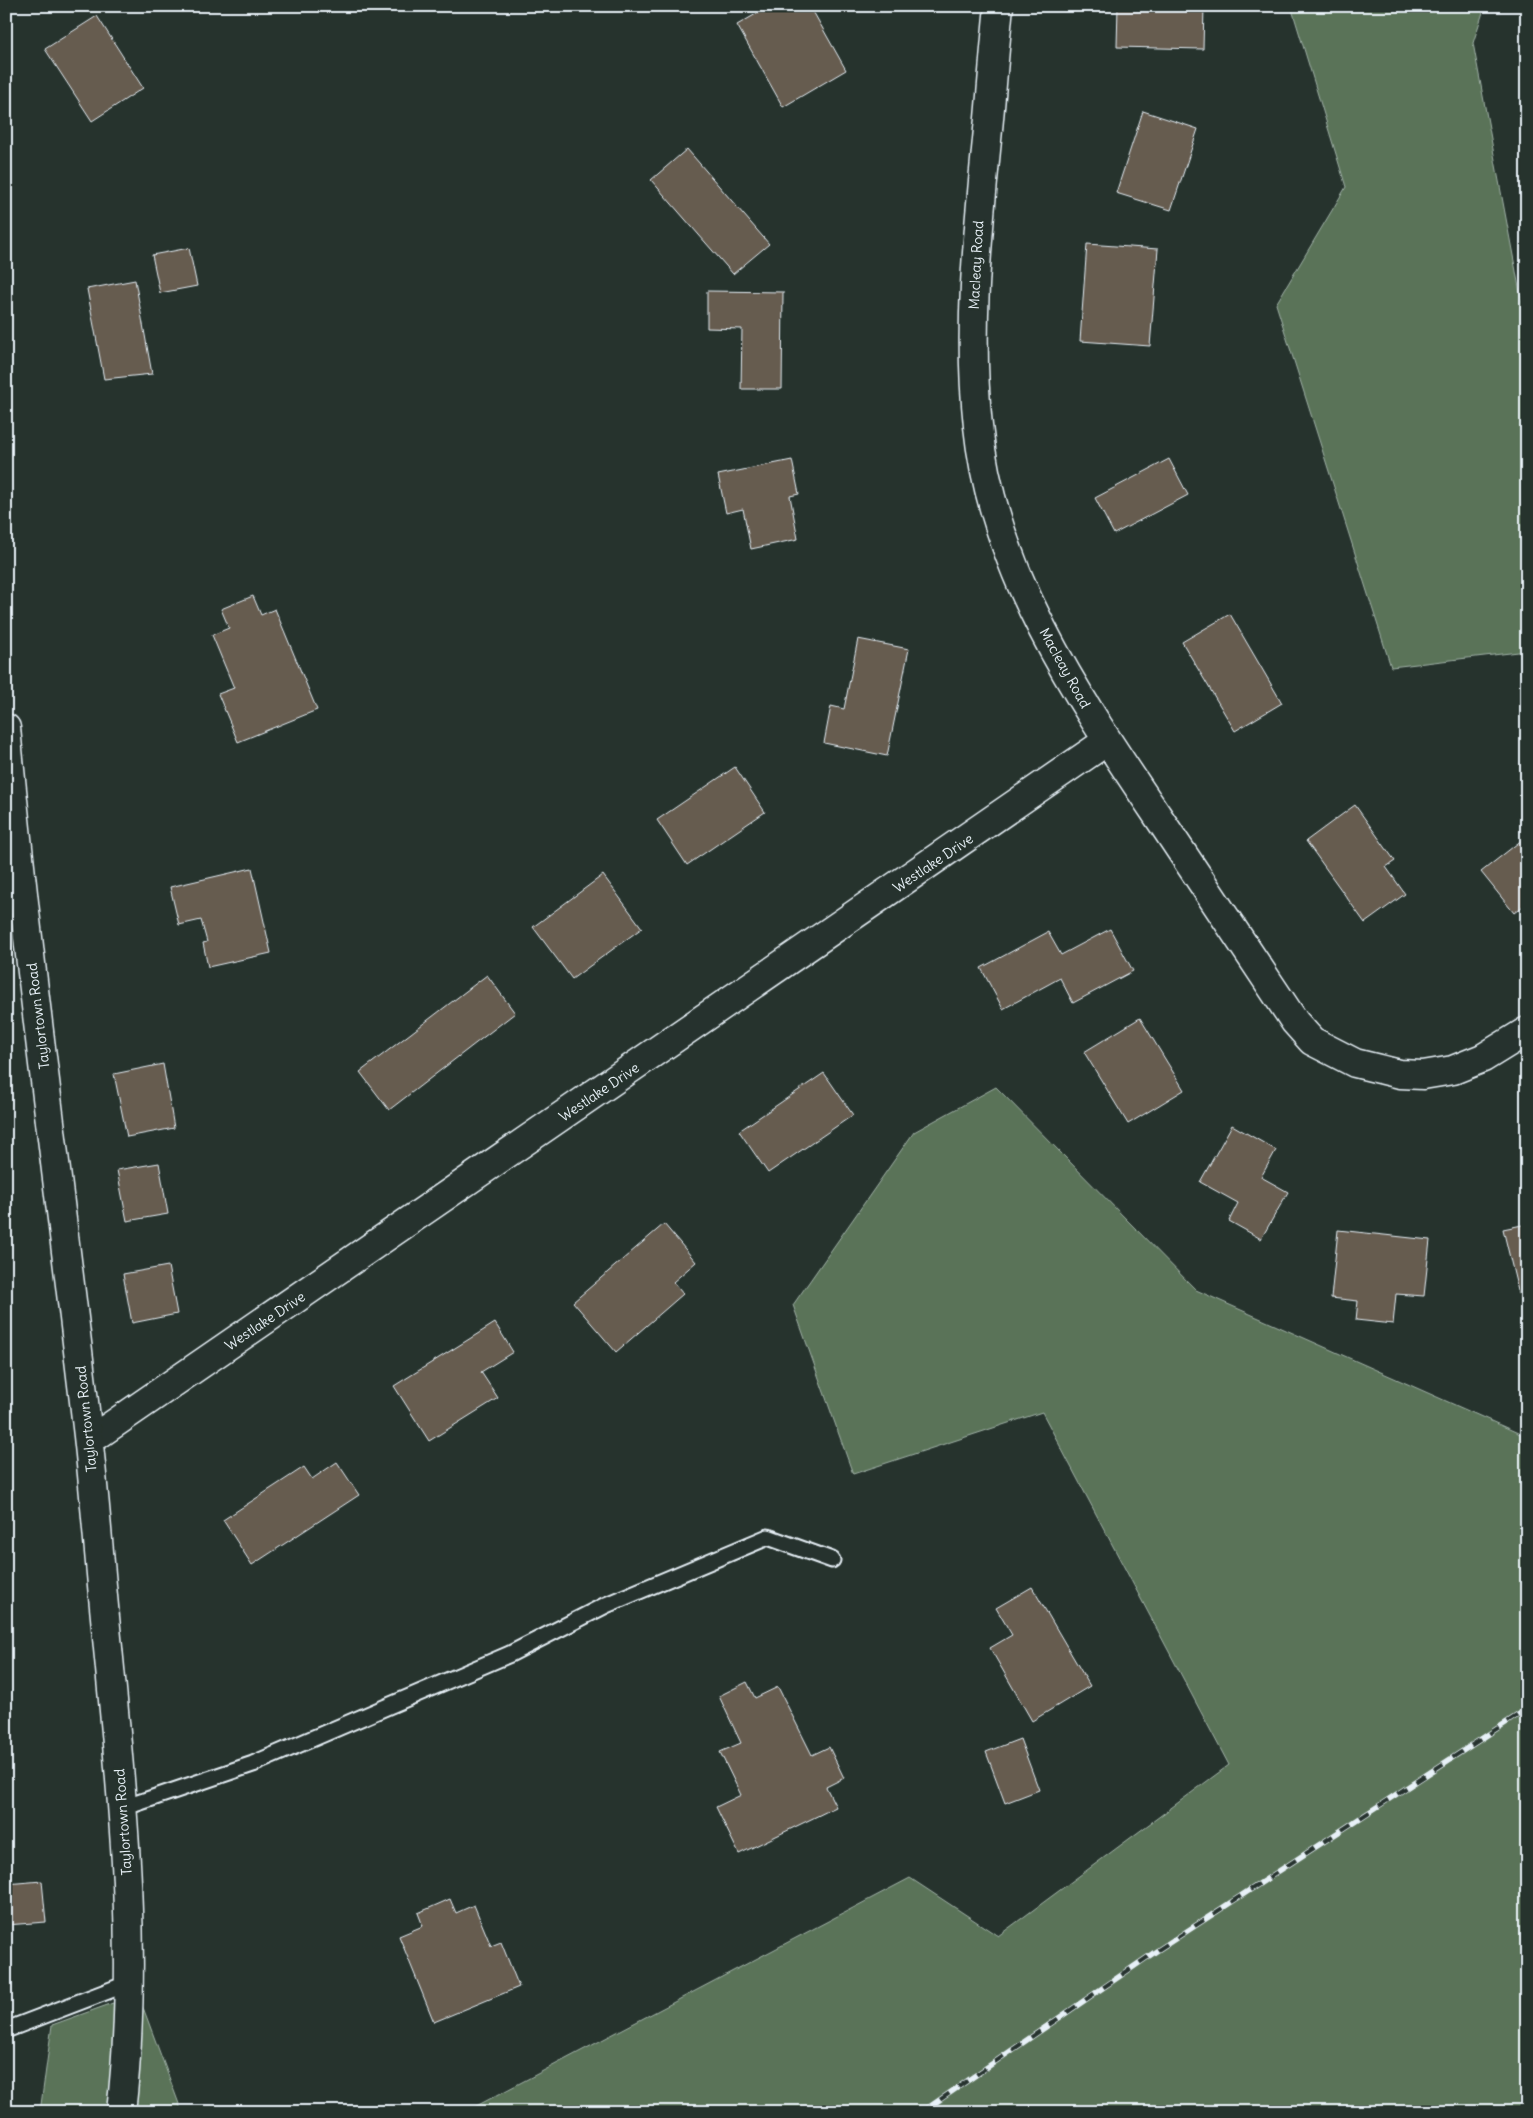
<svg xmlns="http://www.w3.org/2000/svg" width="1533" height="2118" font-family="Delius,sans-serif">
<rect width="100%" height="100%" fill="#26332d"/>
<filter id="ink" filterUnits="userSpaceOnUse"><feTurbulence type="fractalNoise" baseFrequency=".02" numOctaves="2"/><feDisplacementMap in="SourceGraphic" scale="10" xChannelSelector="R" yChannelSelector="G"/><feConvolveMatrix kernelMatrix="1 2 1 2 8 2 1 2 1" color-interpolation-filters="sRGB"/></filter>
<g filter="url(#ink)">
<path fill="#5a7359" stroke="#a1b2a8" d="M1291,6H1485L1473,43L1527,330V651L1391,667L1276,304L1346,187Z
M996,1087L1196,1290L1527,1437V2112H465L910,1878L998,1936L1229,1765L1042,1412L853,1474L793,1305L914,1132Z
M138,1994L182,2112H40L52,2025Z"/>
<path fill="#665c50" stroke="#e8f1f8" d="M770,6H810L846,70L783,107L737,25Z
M1118,6H1204L1203,49L1117,47Z
M97,16L143,88L92,121L45,49Z
M1143,111L1198,129L1171,210L1116,193Z
M687,149L769,244L733,274L651,180Z
M1087,244L1158,249L1150,346L1080,341Z
M189,248L197,286L160,293L152,255Z
M135,280L152,374L104,379L87,289Z
M707,291L783,292L782,389H741L742,329L707,328Z
M1169,459L1188,495L1114,534L1095,498Z
M792,460L799,494L790,496L798,539L751,549L743,509L726,513L718,475Z
M253,596L261,615L275,609L317,710L238,742L218,694L234,688L212,635L229,628L221,609Z
M1230,614L1282,703L1235,731L1182,642Z
M858,639L909,649L887,756L824,743L831,706L844,709Z
M735,767L765,812L687,865L657,820Z
M1355,805L1395,861L1386,867L1405,894L1365,923L1306,841Z
M1527,836V903L1514,913L1481,872Z
M252,868L271,953L208,967L203,943L207,942L201,920L179,925L170,887Z
M603,875L642,928L572,979L533,927Z
M1110,929L1133,971L1073,1003L1060,978L1003,1009L981,968L1048,932L1061,955Z
M487,975L515,1013L389,1110L360,1072Z
M1140,1018L1184,1090L1128,1124L1084,1052Z
M163,1064L174,1128L127,1137L114,1074Z
M824,1073L853,1115L768,1173L739,1131Z
M1232,1125L1276,1150L1261,1177L1288,1192L1261,1239L1229,1221L1238,1203L1200,1182Z
M159,1163L168,1214L127,1221L117,1170Z
M664,1224L696,1262L673,1282L683,1294L616,1352L573,1302Z
M1527,1224V1293L1519,1295L1503,1229Z
M1338,1230L1430,1240L1424,1296L1396,1294L1393,1324L1356,1320L1358,1301L1331,1298Z
M168,1266L177,1314L132,1323L123,1274Z
M495,1323L513,1352L481,1372L498,1398L429,1441L394,1386Z
M337,1462L359,1495L252,1565L223,1520L304,1467L312,1479Z
M1032,1587L1090,1686L1032,1721L990,1648L1012,1635L996,1608Z
M747,1682L755,1698L778,1687L812,1755L829,1747L844,1778L826,1787L836,1807L739,1854L716,1807L741,1795L720,1752L741,1743L719,1696Z
M1020,1739L1039,1790L1005,1803L986,1752Z
M42,1881L46,1922L6,1925V1884Z
M450,1899L456,1913L474,1905L491,1946L501,1942L519,1987L434,2022L399,1936L423,1926L418,1913Z"/>
<g fill="none" stroke-linecap="round" stroke-linejoin="round">
<g stroke="#e8f1f8" stroke-width="19">
<path id="service" d="M123,1808L253,1764L510,1654L606,1605L768,1537L832,1560
M6,2030L129,1983"/>
</g>
<g stroke="#e8f1f8" stroke-width="31">
<path id="minor" d="M999,6C994,54 991,102 986,150C977,242 968,334 978,426C993,572 1077,696 1157,815C1203,884 1249,953 1295,1022L1312,1041L1355,1063L1400,1074L1423,1075L1453,1070L1483,1058L1527,1031
M89,1441L1107,741"/>
</g>
<g stroke="#e8f1f8" stroke-width="31">
<path id="tertiary" d="M6,728C28,964 61,1200 88,1436C94,1489 98,1543 103,1596C119,1767 141,1940 121,2112"/>
</g>
<use href="#service" stroke="#26332d" stroke-width="15"/>
<use href="#minor" stroke="#26332d" stroke-width="28"/>
<use href="#tertiary" stroke="#26332d" stroke-width="28"/>
<g stroke="#e8f1f8" stroke-width="5.5">
<path id="rail" d="M922,2112L1155,1952L1527,1709"/>
</g>
<use href="#rail" stroke="#26332d" stroke-width="4" stroke-dasharray="11" stroke-linecap="butt"/>
</g>
</g>
<g text-anchor="middle" stroke-width="4.5" stroke-linejoin="round" paint-order="stroke">
<g font-size="14" fill="#e8f1f8" stroke="#26332d">
<text transform="translate(976 265) rotate(-87)" y="5">Macleay Road</text>
<text transform="translate(1065 668) rotate(61)" y="5">Macleay Road</text>
<text transform="translate(933 863) rotate(-34)" y="5">Westlake Drive</text>
<text transform="translate(38 1016) rotate(-97)" y="5">Taylortown Road</text>
<text transform="translate(599 1092) rotate(-34)" y="5">Westlake Drive</text>
<text transform="translate(265 1321) rotate(-34)" y="5">Westlake Drive</text>
<text transform="translate(86 1419) rotate(-96)" y="5">Taylortown Road</text>
<text transform="translate(123 1822) rotate(-94)" y="5">Taylortown Road</text>
</g>
</g>
<rect width="1533" height="2118" fill="none" stroke="#26332d" stroke-width="25"/>
<rect x="12" y="12" width="1508" height="2093" fill="none" stroke="#e8f1f8" stroke-width="2" filter="url(#ink)"/>
</svg>
